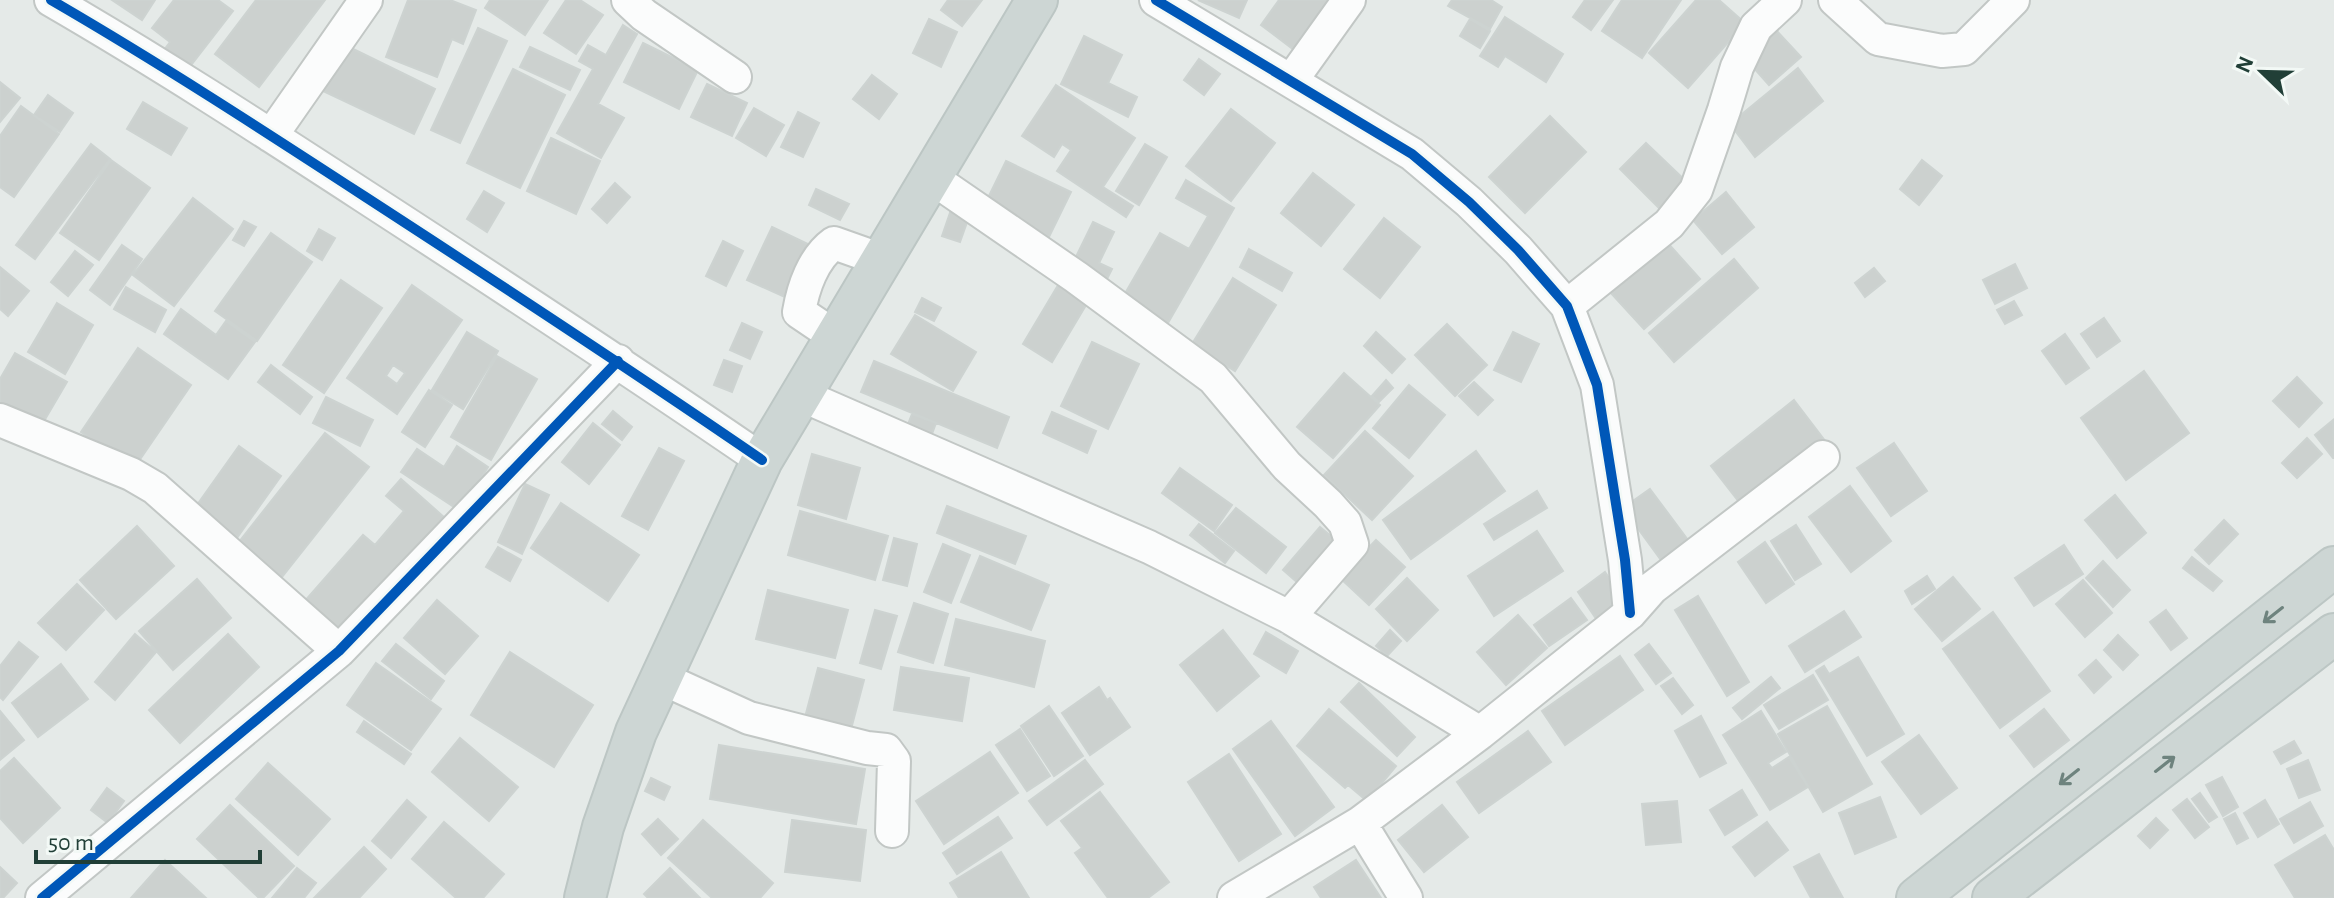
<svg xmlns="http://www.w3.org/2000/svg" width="2334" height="898" font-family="'Alegreya Sans',sans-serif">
<rect width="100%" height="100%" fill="#e5eae8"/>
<path fill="#ccd1cf" stroke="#cdd3d1" stroke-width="2" fill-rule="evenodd" d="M112,0H155L142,20Z
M174,0H218L233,11L188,69L164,50L170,42L152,28Z
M256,0H325L259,87L215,54Z
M408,0H450L476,10L463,44L452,39L437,77L386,57Z
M490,0H548L525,35L485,8Z
M566,0H580L603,15L576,54L544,33Z
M948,0H982L962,26L941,10Z
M1198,0H1247L1239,18Z
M1279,0H1344L1302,56L1261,25Z
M1452,0H1491L1502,7L1490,29L1448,6Z
M1585,0H1613L1591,30L1573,17Z
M1622,0H1681L1642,58L1602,31Z
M1696,0H1719L1745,23L1688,88L1649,53Z
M1505,17L1563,54L1546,82L1505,56L1498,67L1480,56Z
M929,19L957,32L941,67L913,53Z
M1470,19L1490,31L1480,48L1460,36Z
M623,25L637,34L598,104L624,118L601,158L557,133L593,69L579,61L588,45L606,55Z
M478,28L507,41L460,143L431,130Z
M1776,30L1801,57L1769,85L1745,58Z
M1084,36L1122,55L1108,83L1137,97L1128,117L1061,84Z
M643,43L698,70L679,109L624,82Z
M345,45L435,89L414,134L323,91Z
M530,47L580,70L570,90L520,67Z
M1199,59L1220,74L1204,95L1184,80Z
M1798,68L1823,101L1755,157L1730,124Z
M513,69L565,95L520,188L467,163Z
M872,75L897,94L879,119L853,99Z
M0,82L20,98L0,122Z
M707,84L747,103L732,136L691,117Z
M1056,85L1135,138L1103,187L1133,206L1126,217L1057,171L1071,150L1062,144L1054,157L1022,136Z
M48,95L73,113L60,132L34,115Z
M143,102L187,128L171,155L127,129Z
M21,106L59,134L14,197L0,187V136Z
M754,108L784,125L766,156L736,138Z
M1231,109L1275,143L1231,201L1186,166Z
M798,112L819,123L803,157L781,147Z
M1550,116L1586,152L1525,213L1489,177Z
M551,138L600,161L576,214L527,191Z
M1646,143L1690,185L1663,212L1620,169Z
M91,144L110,159L35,259L16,245Z
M1145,144L1167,157L1139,205L1116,191Z
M111,160L150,188L99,260L60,233Z
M1922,160L1942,176L1919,205L1900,189Z
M1006,161L1071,192L1049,237L984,206Z
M1313,173L1354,205L1321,246L1281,213Z
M1186,180L1234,208L1164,330L1119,304L1160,233L1189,249L1208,216L1176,198Z
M615,183L630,197L607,223L592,209Z
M816,189L849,204L840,220L809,205Z
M484,191L504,203L487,232L467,219Z
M1726,192L1754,227L1722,254L1693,220Z
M193,198L233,229L174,306L133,275Z
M953,204L971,211L960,242L942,236Z
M1384,218L1420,247L1380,298L1344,269Z
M244,221L256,227L244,246L233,240Z
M1093,222L1114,232L1099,263L1112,269L1105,283L1071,267Z
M772,227L812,246L787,298L747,280Z
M319,229L335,238L322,260L307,251Z
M271,233L312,262L257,341L215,311Z
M723,241L743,251L726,286L706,276Z
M1666,241L1700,279L1644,329L1610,292Z
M122,245L142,259L110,305L90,290Z
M1249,249L1292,273L1282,291L1240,267Z
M75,251L93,265L68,296L51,282Z
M1734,259L1758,288L1674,362L1649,333Z
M2015,264L2027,288L1995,304L1983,280Z
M0,267L29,291L8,316L0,309Z
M1874,268L1885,281L1865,297L1855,283Z
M1233,278L1276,305L1235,371L1192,344Z
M341,280L382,308L324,393L283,365Z
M1060,282L1089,300L1052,362L1023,344Z
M412,285L462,320L397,414L347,378ZM393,365L405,373L397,384L386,376Z
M126,287L166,310L155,332L114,309Z
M922,298L941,308L934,321L915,312Z
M2014,301L2022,315L2005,324L1997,310Z
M57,303L93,325L65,374L28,352Z
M181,309L216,335L226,321L255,342L228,379L164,334Z
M915,315L976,352L953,391L891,354Z
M2104,318L2120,341L2097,357L2081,334Z
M742,323L762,332L750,359L730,350Z
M1447,324L1487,365L1455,396L1415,355Z
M467,332L498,351L463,409L432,390Z
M1376,332L1405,359L1392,373L1364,346Z
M1513,332L1539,344L1521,382L1494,370Z
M2065,334L2089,368L2066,384L2042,351Z
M1092,342L1139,364L1108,429L1061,406Z
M138,348L191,385L134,468L81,432Z
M15,353L67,382L40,428L0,405V379Z
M497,356L537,379L491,460L451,437Z
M724,360L742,366L732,392L714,385Z
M874,361L1009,417L997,448L861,392Z
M271,365L312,397L300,414L258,382Z
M2144,371L2189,433L2126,480L2081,418Z
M1344,373L1380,405L1333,458L1297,427Z
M2297,377L2322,403L2299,427L2273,401Z
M1386,380L1393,388L1379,402L1372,396Z
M1474,382L1493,400L1478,415L1459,396Z
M1409,385L1445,415L1409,458L1373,428Z
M429,390L452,405L425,447L402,432Z
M326,397L373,420L360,446L313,423Z
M1794,400L1826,442L1743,507L1711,466Z
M613,411L632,427L622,440L602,424Z
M1052,412L1096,431L1087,453L1043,433Z
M912,414L936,423L929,442L905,432Z
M2333,420L2334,458H2333L2315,435Z
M593,423L620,445L589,484L562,462Z
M1365,431L1413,476L1372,520L1324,475Z
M325,433L369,467L274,587L231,552Z
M2307,438L2322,454L2297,478L2282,463Z
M1894,443L1927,491L1891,516L1857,468Z
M239,446L281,476L234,542L192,512Z
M457,446L488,467L460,511L401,472L417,449L444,467Z
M659,448L684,461L648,530L622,516Z
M1476,451L1505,491L1411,559L1383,520Z
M812,454L860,468L846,519L798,505Z
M1180,468L1232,505L1214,531L1162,493Z
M401,479L445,518L342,636L304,602L363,535L375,545L404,511L386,496Z
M525,484L549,495L522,554L498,542Z
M1850,486L1891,541L1851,572L1809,517Z
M1650,489L1688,540L1661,560L1623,508Z
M1537,491L1547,508L1494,540L1484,524Z
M2115,495L2146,533L2117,558L2085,520Z
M561,503L639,555L608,601L531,548Z
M947,506L1026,536L1015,564L937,533Z
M1236,508L1286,547L1266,573L1215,533Z
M800,511L888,536L875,580L788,555Z
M2224,520L2238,534L2209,564L2195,550Z
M1199,524L1234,551L1225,563L1190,535Z
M1796,525L1821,564L1795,580L1771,541Z
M137,526L174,566L116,619L80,580Z
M1320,527L1343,546L1306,590L1283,570Z
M1537,531L1563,571L1494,616L1468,576Z
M894,538L917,544L907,586L883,580Z
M1376,540L1405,567L1369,605L1340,578Z
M1765,542L1794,584L1766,603L1738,562Z
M943,544L970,555L951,603L924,592Z
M2064,545L2083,574L2034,606L2015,578Z
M498,547L521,560L510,581L486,567Z
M980,556L1049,585L1031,630L961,602Z
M2192,557L2222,581L2213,591L2183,568Z
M2103,561L2130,590L2113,607L2086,578Z
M1605,572L1625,601L1597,620L1578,592Z
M1927,576L1935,589L1912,604L1905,591Z
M1953,577L1980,609L1942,641L1915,609Z
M1407,578L1438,610L1407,641L1376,609Z
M197,579L231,618L173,670L139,631Z
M2083,580L2112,613L2085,637L2056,604Z
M77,584L104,610L66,650L38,623Z
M768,590L848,610L835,658L756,639Z
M1698,596L1749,682L1727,696L1675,610Z
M1571,598L1587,620L1549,646L1534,625Z
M437,600L478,636L445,674L404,638Z
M914,603L948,614L933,663L898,652Z
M875,610L897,616L881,669L860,663Z
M2166,610L2187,638L2171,650L2150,622Z
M1844,611L1861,637L1805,672L1789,646Z
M1993,612L2050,691L2000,728L1943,649Z
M1518,615L1547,648L1506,685L1477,652Z
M956,619L1045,641L1034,687L945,665Z
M1223,630L1259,676L1217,711L1180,665Z
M1390,630L1401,641L1387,656L1376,646Z
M1266,632L1298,651L1286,673L1254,654Z
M135,634L156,652L115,700L95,682Z
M228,634L259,667L180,743L149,710Z
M2118,635L2138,655L2123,670L2104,650Z
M19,642L38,657L3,700L0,697V666Z
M396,644L444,681L431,699L382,661Z
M1649,644L1671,673L1656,684L1635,655Z
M510,652L593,705L554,767L471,715Z
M1620,656L1643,690L1565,745L1542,711Z
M1858,657L1904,734L1867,756L1816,671L1824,666L1829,674Z
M2096,660L2111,677L2094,693L2079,675Z
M376,663L441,709L411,750L347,705Z
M61,664L88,699L38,737L12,703Z
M901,667L969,678L962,721L894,710Z
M818,668L864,680L850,733L804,721Z
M1813,675L1828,700L1779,729L1764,705Z
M1771,677L1780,688L1742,719L1733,708Z
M1673,678L1693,705L1682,714L1661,686Z
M1359,683L1415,737L1397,756L1341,702Z
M1099,687L1107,700L1110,698L1130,727L1090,755L1062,713Z
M1049,706L1083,756L1054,776L1021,726Z
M1827,706L1872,784L1823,812L1778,734Z
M1329,709L1396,766L1367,801L1348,785L1345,788L1297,746Z
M2044,709L2069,740L2034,767L2010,736Z
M0,711L24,740L0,760Z
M1761,711L1786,752L1768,763L1772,768L1789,757L1808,787L1770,810L1723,735Z
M1701,716L1726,763L1700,777L1675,731Z
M364,721L411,754L404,764L357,732Z
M1271,721L1334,807L1295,836L1233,749Z
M1020,729L1050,776L1027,791L996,745Z
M1528,731L1551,762L1479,813L1457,782Z
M1919,735L1957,788L1921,814L1882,762Z
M460,738L518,787L489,821L432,772Z
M2294,741L2301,753L2281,764L2274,752Z
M719,745L865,769L856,824L710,799Z
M990,752L1018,793L944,844L916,801Z
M1229,754L1281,834L1239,861L1188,782Z
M14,758L60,808L23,843L0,818V771Z
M1085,760L1103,784L1047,825L1029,801Z
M2308,760L2320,790L2299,798L2287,769Z
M268,763L330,819L298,855L236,799Z
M2222,777L2238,807L2223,816L2206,785Z
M651,778L670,787L664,800L645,791Z
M107,788L124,801L108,823L91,810Z
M1742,790L1757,815L1725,835L1710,810Z
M1100,792L1169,882L1148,898H1108L1075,853L1082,848L1061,821Z
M2200,793L2217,817L2209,822L2192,799Z
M1880,797L1896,837L1855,854L1839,813Z
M2187,799L2209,827L2195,838L2173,810Z
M407,800L426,817L391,858L372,841Z
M2265,800L2279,824L2258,837L2244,813Z
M1677,801L1681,842L1646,845L1642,804Z
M2310,802L2323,826L2294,843L2280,819Z
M230,805L294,866L263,898H259L197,839Z
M1442,805L1468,837L1424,872L1398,840Z
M2235,813L2248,838L2237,844L2224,819Z
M998,817L1012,838L957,874L943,853Z
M2156,818L2168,830L2150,848L2138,836Z
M658,819L678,839L661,855L642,834Z
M703,820L773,883L760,898H712L668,858Z
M792,820L866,830L860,881L785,872Z
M444,822L504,874L483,898H456L412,859Z
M1767,822L1788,850L1755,876L1733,847Z
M2325,835L2334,850V898H2295L2275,865Z
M364,847L386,869L359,898H314Z
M1001,852L1029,898H959L950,883Z
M1819,854L1843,898H1811L1794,867Z
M165,860L206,898H131Z
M1356,860L1381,898H1321L1314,887Z
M0,867L17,883L3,898H0Z
M297,868L316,883L304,898H272Z
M670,868L700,898H648L644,894Z"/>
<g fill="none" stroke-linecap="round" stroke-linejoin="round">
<g stroke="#c2c7c5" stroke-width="36">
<path id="minor" d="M51,0C158,62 261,129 364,196C498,283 631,370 762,460
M628,0L644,15L735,77
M1156,0L1412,154L1469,202L1518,250L1567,306L1597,385L1625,560L1630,613
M1835,0L1878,39L1942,51L1964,49L2013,0
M1291,81L1349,0
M271,136L366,0
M932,178L1076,277L1213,378L1287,466L1328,504L1345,523L1352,544L1289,617
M1567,306L1669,224L1696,190L1724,110L1737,67L1756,27L1785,0
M836,337L799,312C803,288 813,258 834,243L882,260
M801,395L1149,547L1289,617L1480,733
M0,420L131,474L155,488L339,651
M661,678L749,718L867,748L886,750L894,761L892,831
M1360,823L1406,898
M42,898L339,651L618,361
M1234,898L1360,823L1480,733L1630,613L1652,588L1823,457"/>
</g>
<g stroke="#bcc6c4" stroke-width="44">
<path id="major" d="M585,898L603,827L636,732L762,460L1037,0
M1917,898L2334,567
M1993,898L2334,634"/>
</g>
<use href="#minor" stroke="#fbfcfc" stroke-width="32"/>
<use href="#major" stroke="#cdd6d4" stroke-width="40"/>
<g stroke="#f3f9f6" stroke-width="15">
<path id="cycleway" d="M51,0C158,62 261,129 364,196C498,283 631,370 762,460
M1156,0L1412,154L1469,202L1518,250L1567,306L1597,385L1625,560L1630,613
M42,898L339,651L618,361"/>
</g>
<use href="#cycleway" stroke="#0057b8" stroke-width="10"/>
</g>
<defs><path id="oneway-shaft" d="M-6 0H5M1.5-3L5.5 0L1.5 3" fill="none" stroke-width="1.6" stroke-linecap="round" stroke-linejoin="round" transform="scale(2)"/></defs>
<g stroke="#6e837e">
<use href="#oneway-shaft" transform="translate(2273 615) rotate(142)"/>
<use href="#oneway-shaft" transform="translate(2165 764) rotate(-38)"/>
<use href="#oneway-shaft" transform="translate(2069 777) rotate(142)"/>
</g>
<g transform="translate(2262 72) rotate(293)" stroke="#f3f9f6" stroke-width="6" paint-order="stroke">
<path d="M0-6L14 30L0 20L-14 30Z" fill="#213f37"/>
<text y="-12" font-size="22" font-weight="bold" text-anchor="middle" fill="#213f37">N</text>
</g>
<path d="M36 850v12h224v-12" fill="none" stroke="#213f37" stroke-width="4"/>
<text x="48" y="850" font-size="24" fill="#213f37" stroke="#f3f9f6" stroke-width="6" paint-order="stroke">50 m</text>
</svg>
